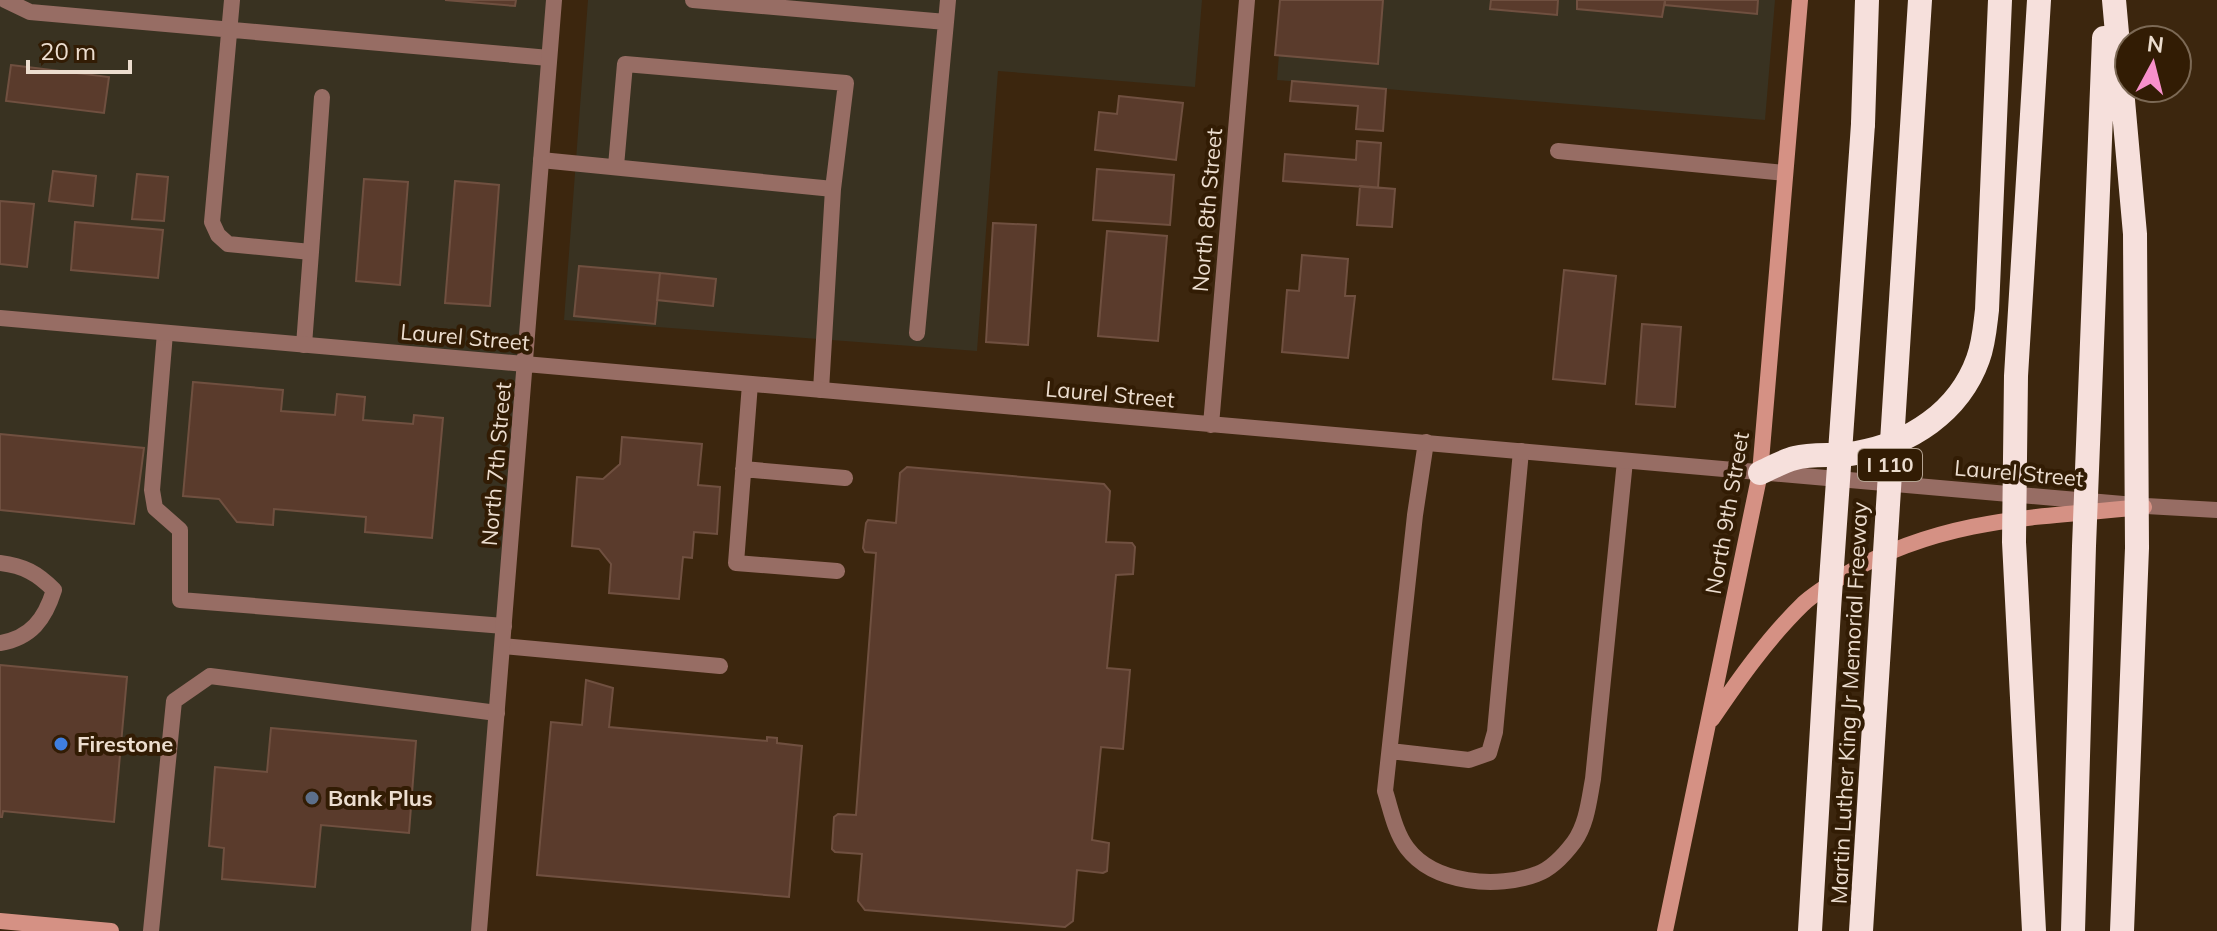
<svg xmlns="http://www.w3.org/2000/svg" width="2217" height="931" font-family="Mulish,sans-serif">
<rect width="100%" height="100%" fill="#3c260e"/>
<path fill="#393221" d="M0,0H554L479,931H111L0,921Z
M588,0H1202L1195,87L998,71L977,351L564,320Z
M1283,0H1775L1765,120L1277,80Z"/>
<path fill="#5a3b2c" stroke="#705040" stroke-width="2" d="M445,0H516L515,6Z
M1280,0H1383L1378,64L1275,55Z
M1491,0H1558L1557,15L1490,9Z
M1577,0H1665L1662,17L1577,9Z
M1665,0H1758L1757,14L1665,5Z
M11,65L109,77L104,113L6,101Z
M1292,81L1386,89L1383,131L1356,129L1358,106L1290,101Z
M1119,96L1183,103L1176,160L1095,150L1099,112L1117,114Z
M1357,141L1381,143L1378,188L1283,181L1285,154L1356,160Z
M1097,169L1174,175L1170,225L1093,220Z
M53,171L96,176L93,206L49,201Z
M137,174L168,177L164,221L132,219Z
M364,179L408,182L400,285L356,281Z
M455,181L499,185L490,306L445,303Z
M1360,186L1395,189L1392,227L1357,225Z
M0,201L34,204L27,267L0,264Z
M75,222L163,230L158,278L71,270Z
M993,223L1036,225L1028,345L986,342Z
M1107,231L1167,236L1158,341L1098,336Z
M1302,255L1348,259L1345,296H1355L1348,358L1282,352L1287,290L1299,291Z
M579,266L660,273L655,324L574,316Z
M1564,270L1616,276L1605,384L1553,379Z
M660,273L716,279L713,306L657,300Z
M1642,324L1681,327L1675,407L1636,404Z
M193,382L283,390L281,411L335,415L337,394L365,397L363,420L413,424L414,415L443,418L432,538L365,532L366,517L274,509L273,525L237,522L219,499L183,496Z
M0,434L144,448L134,524L0,510Z
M622,437L702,444L698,485L720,487L717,534L694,532L692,558L683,557L679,599L609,593L611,564L599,549L572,546L577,477L603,479L620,464Z
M907,467L1104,484L1110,491L1106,542L1132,543L1135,547L1133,574L1116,575L1107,668L1130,670L1123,749L1101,747L1092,840L1109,843L1107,871L1103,873L1077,870L1073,921L1065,927L865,910L858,901L862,854L835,852L832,849L834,817L838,814L856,815L876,553L865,552L863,548L866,523L868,520L896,523L900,473Z
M0,665L127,677L114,822L3,811L2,817H0Z
M586,680L613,688L609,727L767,741V737L777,738V743L802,746L789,897L537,875L551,722L582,725Z
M271,728L416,741L409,833L321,825L315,887L222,879L224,848L209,846L215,767L267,772Z"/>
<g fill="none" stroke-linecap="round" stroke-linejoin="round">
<path stroke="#976d64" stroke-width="16" d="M5,0L30,12L549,58
M232,0L212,222L218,235L228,244L311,252L304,345
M693,0L946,22L948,0
M1558,151L1785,173
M541,160L833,189L821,390
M616,166L625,64L846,83L833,189
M311,252L322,97
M165,333L152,490L155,508L180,530V600L504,626
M917,333L946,22
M750,384L736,563L837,571
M1426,442L1415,515L1385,791C1391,810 1395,832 1407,848C1434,884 1498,889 1537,874C1551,869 1565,854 1574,842C1587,824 1589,800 1593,779L1625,461
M743,469L845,478
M0,563C24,566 37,573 54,590C45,619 31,638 0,643
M503,646L720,666
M1390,751L1469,760L1489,753L1495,732L1521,451
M151,931L174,701L210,676L497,713"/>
<path stroke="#976d64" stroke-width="16" d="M0,318L2146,506L2217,510
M1211,425L1247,0
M479,931L554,0"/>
<path stroke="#d59184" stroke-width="16" d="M1712,719C1739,679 1768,638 1803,604C1816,592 1833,582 1848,573C1942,518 2039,517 2144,507
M0,921L111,931
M1665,931L1760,473L1800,0"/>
<path stroke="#f6e0dc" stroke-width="24" d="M1863,124L1867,0
M1760,473C1771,468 1783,461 1795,458C1814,453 1837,457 1856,453C1910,444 1959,412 1978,359C1984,343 1985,326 1987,310L2000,0"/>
<path stroke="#f6e0dc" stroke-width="24" d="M2114,0L2135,234L2137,548L2122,931
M1810,931L1829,609L1863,124
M1861,931L1920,0
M2034,931L2014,542L2016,376L2039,0
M2073,931L2084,546L2104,38"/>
</g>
<circle fill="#3f7fe0" stroke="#321c04" stroke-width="3" cx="61" cy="744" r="8"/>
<circle fill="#5c6f8a" stroke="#321c04" stroke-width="3" cx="312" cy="798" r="8"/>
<g text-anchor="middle" stroke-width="8" stroke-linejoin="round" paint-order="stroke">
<rect fill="#321c04" stroke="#b4a392" stroke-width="2" x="1858" y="449" width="64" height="32" rx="6"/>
<g font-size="20" font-weight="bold" fill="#ecddcf">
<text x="1890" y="472">I 110</text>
</g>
<g font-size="22" fill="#ecddcf" stroke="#321c04">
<text transform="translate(1207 210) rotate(-85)" y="8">North 8th Street</text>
<text transform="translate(465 337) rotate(5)" y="8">Laurel Street</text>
<text transform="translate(1110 394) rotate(5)" y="8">Laurel Street</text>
<text transform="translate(496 464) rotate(-85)" y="8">North 7th Street</text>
<text transform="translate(2019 473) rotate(5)" y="8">Laurel Street</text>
<text transform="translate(1727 513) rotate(-80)" y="8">North 9th Street</text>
<text transform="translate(1849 703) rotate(-87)" y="8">Martin Luther King Jr Memorial Freeway</text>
</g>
<g font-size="22" font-weight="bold" fill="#ecddcf" stroke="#321c04" text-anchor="start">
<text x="77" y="752">Firestone</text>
<text x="328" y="806">Bank Plus</text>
</g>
</g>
<g transform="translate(2153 64) rotate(7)"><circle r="38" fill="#321c04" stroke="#7c6955" stroke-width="2"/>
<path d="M0-6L14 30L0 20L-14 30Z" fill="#f890cb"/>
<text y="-12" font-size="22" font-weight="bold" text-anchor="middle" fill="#ecddcf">N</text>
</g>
<path d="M28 60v12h102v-12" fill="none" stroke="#ecddcf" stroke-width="4"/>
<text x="40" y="60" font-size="24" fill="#ecddcf" stroke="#321c04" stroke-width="6" paint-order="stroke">20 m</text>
</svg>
